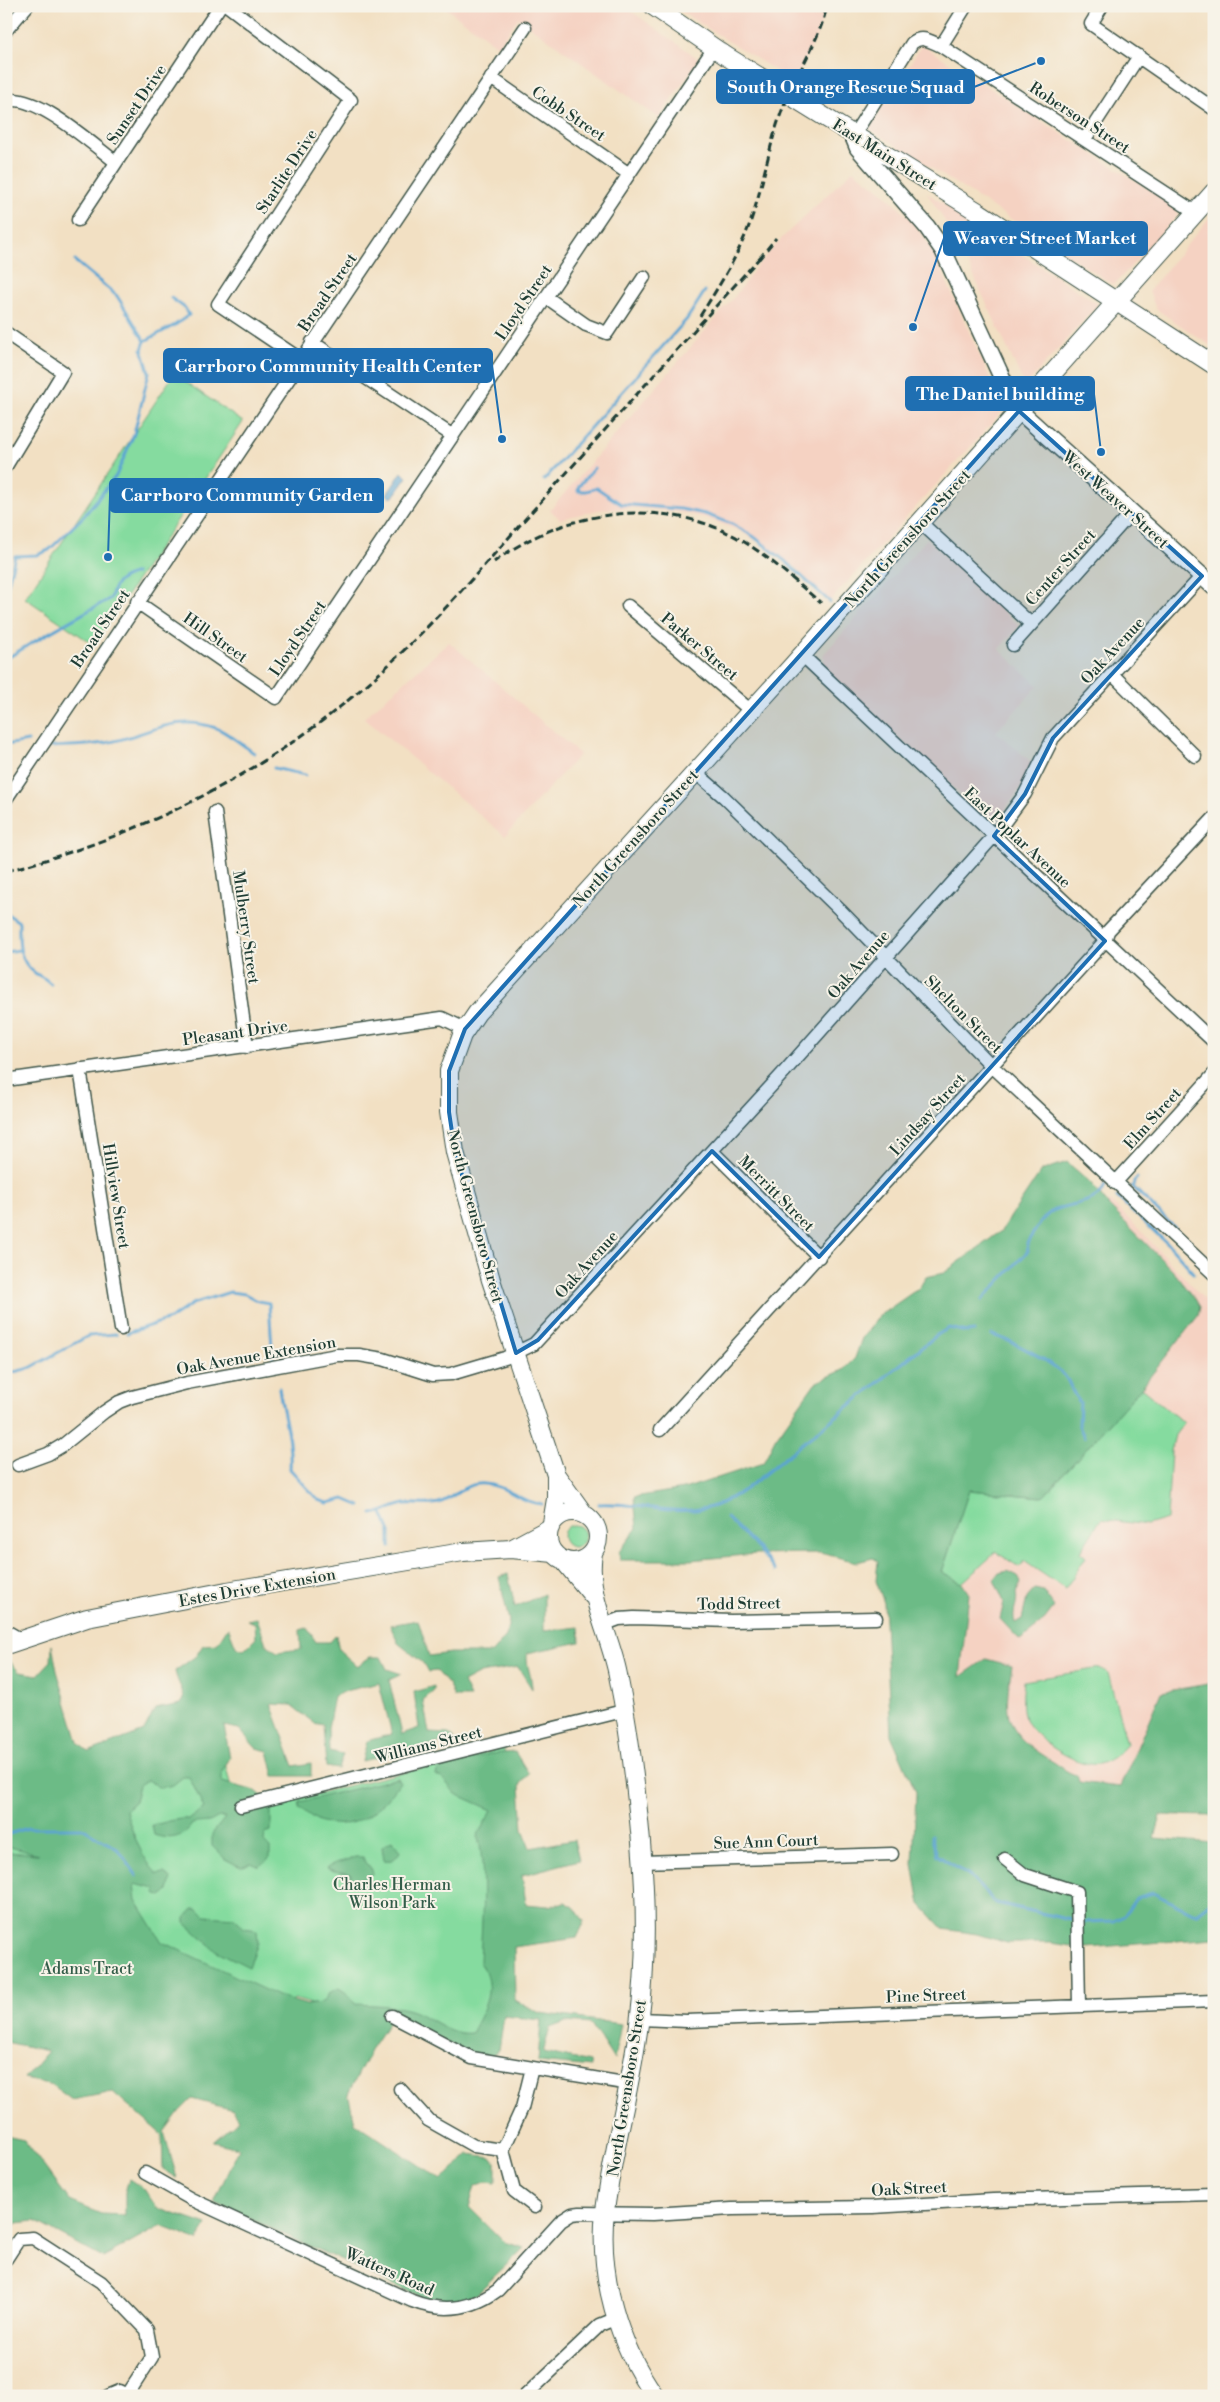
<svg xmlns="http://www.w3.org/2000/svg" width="1220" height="2402" font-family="'Libre Bodoni',serif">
<rect width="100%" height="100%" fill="#f7f3e8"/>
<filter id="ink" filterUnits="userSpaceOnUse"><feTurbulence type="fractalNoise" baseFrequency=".02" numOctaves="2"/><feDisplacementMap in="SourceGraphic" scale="10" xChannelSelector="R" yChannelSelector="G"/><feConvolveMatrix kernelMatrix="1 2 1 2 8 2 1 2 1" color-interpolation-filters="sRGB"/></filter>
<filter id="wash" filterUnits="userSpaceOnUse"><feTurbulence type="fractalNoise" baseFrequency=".0096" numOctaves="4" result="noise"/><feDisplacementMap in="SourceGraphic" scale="20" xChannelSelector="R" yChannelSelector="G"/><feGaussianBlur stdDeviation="1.12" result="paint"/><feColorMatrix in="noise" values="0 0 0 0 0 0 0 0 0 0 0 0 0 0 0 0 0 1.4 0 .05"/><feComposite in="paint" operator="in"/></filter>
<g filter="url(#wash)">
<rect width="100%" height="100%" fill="#f2e0c3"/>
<path fill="#f5d2c2" d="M443,6H624L699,59L659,118L518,18L498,46Z
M672,6H827L814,42L794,82Z
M922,45L1175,206L1178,214L1175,218L1114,285L869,128Z
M853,170L884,193L911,220L932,249L1004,410L830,601L797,569L771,549L739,531L705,518L670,511L634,508L598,510L560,519L550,510L735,296L757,266L781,239Z
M927,193L1098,304L1025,386L957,240Z
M1214,212V348L1156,309L1149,291Z
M927,539L1019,626L999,649L1038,686L996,732L1036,766L998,819L984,816L820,665L825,659L823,655Z
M449,642L580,754L505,836L364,718Z
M1110,1201L1140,1230L1203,1298L1214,1302V1722L1147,1794L939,1770L903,1542L1062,1260Z"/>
<path fill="#85db9f" stroke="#528c6a" d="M174,374L243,422L94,645L25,598Z
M1141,1388L1184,1423L1175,1435L1171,1451L1167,1519L1147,1525L1101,1519L1080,1552L1086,1557L1065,1589L1024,1561L1019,1567L996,1552L962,1583L942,1572L969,1490L1043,1497Z
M563 1536a11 11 0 1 1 22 0a11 11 0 1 1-22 0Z
M1100,1668L1108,1673L1127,1744C1120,1753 1110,1761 1099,1764C1078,1768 1032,1738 1025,1719C1021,1707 1023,1693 1024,1681Z
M216,1724L237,1813L504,1748L508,1892L484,2051L394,2008L315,2005L294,1999L229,2085L6,2033V1834L86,1767Z"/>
<path fill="#6cbb86" stroke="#467c5d" d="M1067,1162L1090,1182L1108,1205L1174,1272L1194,1297L1200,1307L1198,1316L1141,1388L1043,1497L969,1490L942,1572L962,1583L969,1594L960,1677L986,1659L1012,1666C1003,1716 1004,1732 1050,1760C1058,1764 1068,1774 1077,1775L1079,1782L1120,1787L1161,1692L1214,1683V1816L1160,1815L1154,1838L1214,1843V1938L1086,1948L1051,1943H1007L977,1934L943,1929L920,1904L913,1864L916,1792L891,1735L884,1603L876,1581L878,1561L873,1558L857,1562L820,1553L756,1554L690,1560H620L619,1552L637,1528L634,1497L684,1489L763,1463L775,1439L815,1383L843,1370L855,1358L862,1338L880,1315L919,1288L926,1277L944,1273L1001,1231L1041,1171Z
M1008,1571L1018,1576L1021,1583L1016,1593C1019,1604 1011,1612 1015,1623L1022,1619L1027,1598L1035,1589L1043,1591L1054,1607L1041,1624L1020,1640L1000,1619L1004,1602L994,1580L999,1573Z
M508,1574L515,1607L544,1594V1631L579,1627L580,1642L527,1653C526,1666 532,1676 532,1689L518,1667L480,1673L463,1682L470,1697H454L449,1685L437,1671L428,1672L423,1663L398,1643L390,1625L418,1620L429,1656L451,1653H492L506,1636L509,1621L499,1577Z
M257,1618L266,1644L277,1652L301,1649L300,1630L307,1628L316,1642H330L336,1635L339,1650L357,1666L370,1657H381L387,1669L402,1674L389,1680L402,1734L419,1728L414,1692L434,1686V1691L423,1700L429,1733L449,1734L455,1739L362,1761L367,1741L392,1734L379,1683L349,1690L334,1696L328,1728L329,1751L343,1754L338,1769L326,1767L323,1725L314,1723L291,1705L271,1704L294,1766L311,1763V1776H274L268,1751L256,1748L239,1729L224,1726L230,1758L222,1771V1782L256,1791L269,1802L276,1803V1807L271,1808V1831L265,1833L264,1842L270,1848V1857L260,1867L251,1863L241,1867L225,1859L212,1846V1834L225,1818C217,1815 216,1820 209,1822C203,1823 198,1822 192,1824C183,1839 169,1840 154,1835L152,1825C165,1823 175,1818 189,1819L204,1808L189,1777H183L173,1785L160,1788L147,1780L139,1785L135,1802L126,1810C131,1830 142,1859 157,1874L164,1873L171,1878L168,1891L163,1896L156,1895V1889L134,1884L136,1900L162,1942L280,1997L307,2005L320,2003L325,2000L329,1993L339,1988L348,1994L355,2004C374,2005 392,2005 410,2010C430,2016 449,2036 471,2033C485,2006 497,1990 480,1962C481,1935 487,1858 477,1836L492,1810L456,1794L443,1779L436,1775L438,1768L489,1754L515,1752L529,1774L520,1785L523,1830L530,1848L574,1840L579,1860L522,1875L526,1904L548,1906L565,1902L574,1907L584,1921L577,1938L514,1947L515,2000L540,2013L621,2024L614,2060L591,2024L566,2022L550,2028L543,2052L590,2062L591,2067L538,2062L541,2020L504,2016L499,2050L492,2056L471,2054L392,2017L372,2047L348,2094L355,2123L442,2180L469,2154L492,2157L496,2162V2183L486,2182L475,2186L469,2207L504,2242L524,2248L469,2301L444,2308L214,2202L239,2148L213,2142L239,2119L233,2110L192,2099L179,2112L164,2132L177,2178L163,2169L162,2135L113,2092L72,2100L50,2084L24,2079L48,2051L6,2042V1852L38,1854L6,1846V1660L8,1659L19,1672L38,1675L51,1661L52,1645L57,1671L78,1742L88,1752L144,1731L155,1709L181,1704L184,1699C183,1689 177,1682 175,1671L196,1656L203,1645L217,1644L228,1627L236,1647L244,1650L256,1638L255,1623L247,1620Z
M398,1778L400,1782C382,1809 357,1832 322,1822C314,1820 306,1812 299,1808L300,1802Z
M393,1840L400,1852C393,1860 395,1861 384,1860L382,1847Z
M355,1857H363L366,1865L371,1868L373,1873L354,1882L351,1881V1874L334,1871L327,1868C334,1861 346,1862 355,1857Z
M193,1909H198L205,1916L235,1918L244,1928L257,1930L258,1943L249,1967L215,1950L185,1923V1918Z
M6,2136L24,2140L70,2201L101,2214L125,2215V2192L129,2179L144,2189L157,2208L207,2225L198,2241L161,2226L103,2258L35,2221L17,2223L6,2240Z"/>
<path fill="#5ba4d2" stroke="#3d7083" d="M402,472L407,477L393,497L390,498L387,494Z"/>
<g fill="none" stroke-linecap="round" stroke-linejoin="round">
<path stroke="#5ba4d2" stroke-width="3" d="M145,341L175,325L189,315L185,308L171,298
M594,468L579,486L578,491H586L597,488L621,504L681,509L705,514L732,524L753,536L785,561L830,602
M544,480L687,319L705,291
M6,591L15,556L37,555L49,550L83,517L116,476L134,434L149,372L142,349L145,341L117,296L75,261
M6,659C41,636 76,618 111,598C114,582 121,578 136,573
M6,745L28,741
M48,747C67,746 86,746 105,743C147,736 171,713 216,728C229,733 242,745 254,753
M274,768L305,775
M6,913L19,922C19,941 17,960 35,973C40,977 46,978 51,984
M6,952L19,950
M1132,1186L1175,1228
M1133,1187L1134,1181L1137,1178
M1117,1197L1171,1247L1194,1273
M982,1300L1028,1251L1027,1243C1033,1234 1042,1217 1051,1212C1066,1202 1099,1206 1105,1185
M127,1333L170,1319L192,1304L230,1292L245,1294L258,1301L269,1303L273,1362
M992,1335C1011,1340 1051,1361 1064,1375C1071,1383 1072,1395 1080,1402L1079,1426L1084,1437
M6,1374L30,1368L88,1336L116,1334
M279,1388C283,1415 292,1441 290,1469L318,1500L328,1503L344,1499L360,1506
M599,1504C638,1502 673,1517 711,1507C723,1504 735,1495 746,1489L937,1335L949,1328L967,1332L974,1331
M382,1513L390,1532V1547
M372,1514C384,1513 393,1506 405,1504C416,1503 428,1506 439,1503C457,1497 464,1482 485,1484C506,1485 521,1503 542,1504
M727,1518L758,1548L775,1571
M6,1835L28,1828H82L119,1850L137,1876
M931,1836L937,1855L969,1876L996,1903L1071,1920
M1084,1922L1113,1921L1124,1916L1136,1898L1153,1893L1196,1914L1214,1900"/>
</g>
</g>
<g filter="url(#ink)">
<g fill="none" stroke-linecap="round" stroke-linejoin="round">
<g stroke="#3f5549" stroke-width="15">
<path id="minor" d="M228,6L351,100L218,304L300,359
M1102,6L1091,24L1214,109
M6,30L27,6
M941,46L966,6
M491,78L629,174
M6,101C35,92 93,145 116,162
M853,136L912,43C922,35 930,41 941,46L1195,212
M1085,139L1139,56
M78,220L220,6
M546,297L586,325L607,333L644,277
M6,333L63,372L6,466
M312,342L453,436
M921,523L1031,624
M137,602L276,698L714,48
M628,606L751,711
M1013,645L1132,512
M802,655L1214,1042
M1112,674L1195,756
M695,772L724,797L840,910L992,1066L1214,1274
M6,799L525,28
M215,812L247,1047
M80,1069L121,1329
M6,1080L442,1018L465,1029
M712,1151L819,1257
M1115,1183L1214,1074
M660,1430L1105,941L1108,931L1214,818
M18,1465L48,1454L63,1445L104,1412L119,1402L132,1397L187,1383L337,1355H359L383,1359L433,1375L451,1374L505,1358L534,1344L785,1071L994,836L1025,794L1053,738L1202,576
M603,1625L619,1619L634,1618L731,1621L876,1618
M6,1631L20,1639
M241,1806L623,1711
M1005,1859L1025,1875L1077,1892L1079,2006
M642,1862L892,1854
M392,2016L472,2058L630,2084
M640,2019L687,2021L1214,2001
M400,2089L428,2120L474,2146L503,2150L522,2108L532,2068
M503,2150L514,2191L535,2207
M145,2173L191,2199L412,2301C443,2313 471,2310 498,2290L561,2221L572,2214L580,2213L653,2214L732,2209L873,2207L993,2200L1214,2194
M6,2259L19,2239L33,2238L101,2282L147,2330L152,2357L128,2394
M108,2396L120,2391L130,2396
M525,2396L600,2325L617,2318"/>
</g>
<g stroke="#3f5549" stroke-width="19">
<path id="tertiary" d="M853,136L858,148L927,227L943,250L1016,408L1214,587"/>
</g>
<g stroke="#3f5549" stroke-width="20">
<path id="secondary" d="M653,6L726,56L980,213L1214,365
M548 1537a25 25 0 1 1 50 0a25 25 0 1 1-50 0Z
M584,1514L556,1475L491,1280L455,1152L449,1112V1071L462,1035L477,1013L792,666L1214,192
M552,1523L556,1499V1475
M511,1549L550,1528
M593,1553C586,1596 610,1633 618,1675C629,1729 636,1786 641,1842C646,1901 647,1964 639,2024C631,2087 613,2148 605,2211C598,2275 618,2344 655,2396
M564,1561L593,1596
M6,1645L87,1618L227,1591L463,1552L511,1549L554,1553"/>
</g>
<use href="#minor" stroke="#fff" stroke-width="12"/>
<use href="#tertiary" stroke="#fff" stroke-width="16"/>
<use href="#secondary" stroke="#fff" stroke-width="18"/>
<path stroke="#1f3d34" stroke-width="3" stroke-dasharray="8 4" stroke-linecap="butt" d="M759,259L776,238
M700,316C721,283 743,248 754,211C765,176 770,141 783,108C796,74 819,42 827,6
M494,562C560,512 655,496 730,534C764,551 792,579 821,603
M6,871C131,839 253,780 352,697C420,641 477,573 536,507C612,422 687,338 763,254"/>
</g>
</g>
<path fill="#1f6fb2" fill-opacity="0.2" stroke="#1f6fb2" stroke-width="4" stroke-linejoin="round" d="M1019,411L1202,576L1053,738L1025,794L994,836L1105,941L819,1257L712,1151L538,1340L516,1353L455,1152L449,1112V1071L465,1029Z"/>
<g text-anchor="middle" stroke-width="4" stroke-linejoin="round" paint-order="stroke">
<g font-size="16" fill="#1f3d34" stroke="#f7f3e8">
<text transform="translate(136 104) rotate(-56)" y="6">Sunset Drive</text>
<text transform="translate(569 113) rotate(34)" y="6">Cobb Street</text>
<text transform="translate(1080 117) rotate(33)" y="6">Roberson Street</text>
<text transform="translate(885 154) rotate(32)" y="6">East Main Street</text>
<text transform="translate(286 171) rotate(-57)" y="6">Starlite Drive</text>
<text transform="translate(327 292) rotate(-56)" y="6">Broad Street</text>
<text transform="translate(523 302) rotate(-56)" y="6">Lloyd Street</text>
<text transform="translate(1116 499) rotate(42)" y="6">West Weaver Street</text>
<text transform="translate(907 538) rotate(-48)" y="6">North Greensboro Street</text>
<text transform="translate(1060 567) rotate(-48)" y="6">Center Street</text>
<text transform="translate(100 628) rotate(-56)" y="6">Broad Street</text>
<text transform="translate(216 637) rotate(35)" y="6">Hill Street</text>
<text transform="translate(297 638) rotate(-56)" y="6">Lloyd Street</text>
<text transform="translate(700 646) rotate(40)" y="6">Parker Street</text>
<text transform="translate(1112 650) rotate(-47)" y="6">Oak Avenue</text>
<text transform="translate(1018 837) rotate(43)" y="6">East Poplar Avenue</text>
<text transform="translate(635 838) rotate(-48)" y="6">North Greensboro Street</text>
<text transform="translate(247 927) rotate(82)" y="6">Mulberry Street</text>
<text transform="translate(858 964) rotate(-49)" y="6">Oak Avenue</text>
<text transform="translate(964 1014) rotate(45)" y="6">Shelton Street</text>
<text transform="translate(235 1032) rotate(-8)" y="6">Pleasant Drive</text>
<text transform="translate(927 1114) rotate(-48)" y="6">Lindsay Street</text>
<text transform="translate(1152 1118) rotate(-48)" y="6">Elm Street</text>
<text transform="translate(777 1193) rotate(45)" y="6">Merritt Street</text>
<text transform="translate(117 1196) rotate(81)" y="6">Hillview Street</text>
<text transform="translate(476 1216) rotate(75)" y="6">North Greensboro Street</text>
<text transform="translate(586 1264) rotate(-48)" y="6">Oak Avenue</text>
<text transform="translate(256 1355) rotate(-10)" y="6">Oak Avenue Extension</text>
<text transform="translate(257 1587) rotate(-10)" y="6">Estes Drive Extension</text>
<text transform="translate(739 1603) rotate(-1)" y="6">Todd Street</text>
<text transform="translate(428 1744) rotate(-14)" y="6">Williams Street</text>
<text transform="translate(766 1841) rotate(-2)" y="6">Sue Ann Court</text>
<text transform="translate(926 1995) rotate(-2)" y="6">Pine Street</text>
<text transform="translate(626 2088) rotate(-81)" y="6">North Greensboro Street</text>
<text transform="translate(909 2188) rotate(-3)" y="6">Oak Street</text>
<text transform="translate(390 2271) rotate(24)" y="6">Watters Road</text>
</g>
<g font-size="16" fill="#335d49" stroke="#f7f3e8">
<text x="392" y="1890">Charles Herman<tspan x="392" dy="18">Wilson Park</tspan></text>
<text x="87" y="1974">Adams Tract</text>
</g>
</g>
<path fill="none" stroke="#1f6fb2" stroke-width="2" d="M1041 61L974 87M913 327L944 238M502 439L492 365M1101 452L1094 394M108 557L110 495"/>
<g fill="#1f6fb2" stroke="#f7f3e8" stroke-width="2">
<circle cx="1041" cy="61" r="5"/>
<circle cx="913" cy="327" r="5"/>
<circle cx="502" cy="439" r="5"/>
<circle cx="1101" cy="452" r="5"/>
<circle cx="108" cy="557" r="5"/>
</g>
<g fill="#1f6fb2" stroke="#1f6fb2" stroke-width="2">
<rect x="717" y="70" width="257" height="33" rx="5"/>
<rect x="944" y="222" width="203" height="33" rx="5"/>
<rect x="164" y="349" width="328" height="33" rx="5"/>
<rect x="906" y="377" width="188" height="33" rx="5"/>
<rect x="110" y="479" width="273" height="33" rx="5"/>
</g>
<g font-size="18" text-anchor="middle" font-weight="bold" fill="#fff">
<text x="846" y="93">South Orange Rescue Squad</text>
<text x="1045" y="244">Weaver Street Market</text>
<text x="328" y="372">Carrboro Community Health Center</text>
<text x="1000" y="400">The Daniel building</text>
<text x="247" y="501">Carrboro Community Garden</text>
</g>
<rect width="1220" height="2402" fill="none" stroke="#f7f3e8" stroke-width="25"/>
</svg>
